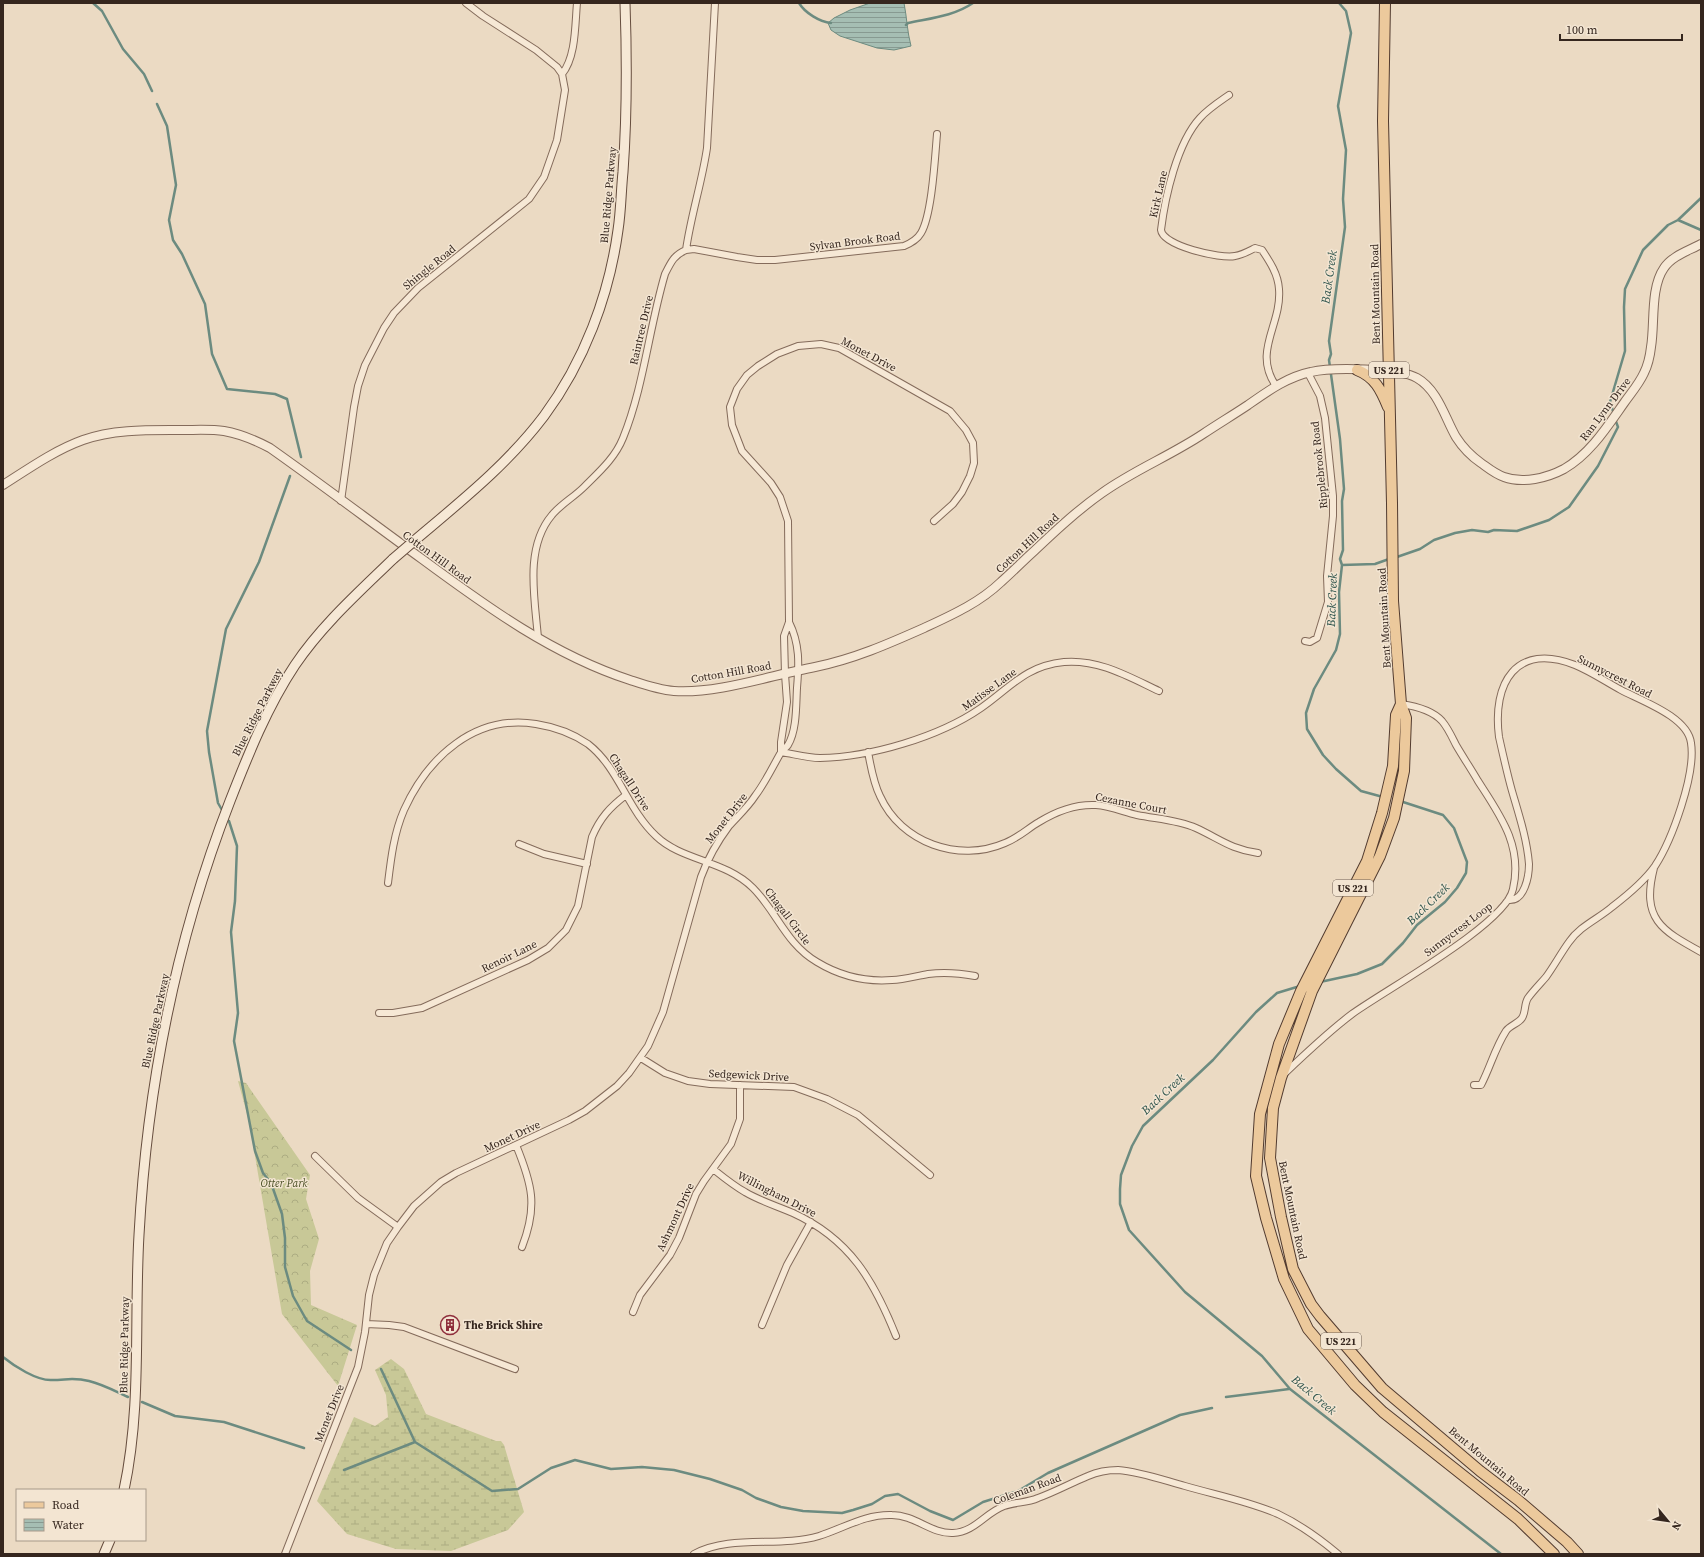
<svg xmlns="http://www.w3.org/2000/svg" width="1704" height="1557" font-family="'Source Serif 4',serif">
<defs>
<pattern id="forest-crowns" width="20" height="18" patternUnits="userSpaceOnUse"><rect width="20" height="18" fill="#c8c897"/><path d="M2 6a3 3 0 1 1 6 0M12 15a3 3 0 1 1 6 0" fill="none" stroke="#acac82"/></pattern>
<pattern id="wetland-marsh" width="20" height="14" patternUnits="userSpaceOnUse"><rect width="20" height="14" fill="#c8c897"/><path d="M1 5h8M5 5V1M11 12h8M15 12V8" fill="none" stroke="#acac82"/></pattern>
<pattern id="water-rules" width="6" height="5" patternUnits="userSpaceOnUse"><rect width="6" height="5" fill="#a5beb3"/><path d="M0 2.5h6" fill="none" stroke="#879a91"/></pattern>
</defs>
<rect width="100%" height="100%" fill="#ebdac3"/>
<path fill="url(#forest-crowns)" d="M238,1081L246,1083L310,1175L306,1199L319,1239L310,1271L311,1305L357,1325L338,1386L282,1314L249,1121Z"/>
<path fill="url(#wetland-marsh)" d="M391,1359L404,1369L426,1414L496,1441H501L504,1445L524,1512L508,1530L451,1551L396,1549L347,1534L317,1501L354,1417L375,1426L388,1417L386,1395L375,1370Z"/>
<path fill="url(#water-rules)" stroke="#6c8b80" d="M870,3H904C907,18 907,31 911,46L894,50L877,48L840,36L831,30L828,23L834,18L850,10Z"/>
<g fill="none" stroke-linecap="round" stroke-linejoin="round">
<path stroke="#6c8b80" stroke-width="2.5" d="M93,3L102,11L123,49L144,74L152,91
M799,3C805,13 820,22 831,23
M1339,3L1346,11L1351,33L1338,106L1346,150L1343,199L1345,227L1329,341L1331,354L1329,360L1340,439L1344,489L1342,501L1343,550L1340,559L1342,565L1339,592L1340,634L1336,650L1314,689L1306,713L1307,729L1323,755L1336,769L1361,791L1383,797
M906,25L908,23C931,18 954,16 973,3
M157,104L167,126L176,185L169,220L173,240L182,254L205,304L212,354L227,389L275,394L287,399L301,457
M1678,220L1701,230
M1614,414L1610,402L1625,351L1624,307L1625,289L1643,250L1668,225L1678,220L1701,198
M1394,558L1420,549L1434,540L1455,533L1472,530L1488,532L1494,530L1517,531L1549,520L1569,507L1598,466L1618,427L1615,419
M1342,565L1375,564L1389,559
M222,810L218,803L209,752L207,731L226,629L259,562L290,476
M229,821L237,846L235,901L231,932L238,1013L234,1041L255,1151L263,1173L271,1183L282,1214L285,1238V1267L293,1296L307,1321L351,1350
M1320,982L1357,974L1382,964L1403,943L1417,925L1445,902L1457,888L1466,873L1467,862L1454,828L1443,815L1400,801
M1300,986L1277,993L1256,1012L1213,1060L1143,1126L1132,1146L1121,1175L1120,1189V1204L1129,1230L1185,1292L1262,1356L1290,1389L1501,1554
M3,1357C14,1366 37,1381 52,1380C67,1380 73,1377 89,1381C102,1384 115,1391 128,1397
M381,1369L415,1442
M1226,1397L1289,1389
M142,1402L175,1416L224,1422L304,1448
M344,1470L415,1442L492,1491L518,1489L551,1468L575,1460L611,1469L642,1467L674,1470L710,1479L742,1490L756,1498L781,1507L803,1511L842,1513L853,1510L872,1504L885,1496L898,1494L930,1511L953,1520L983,1502L1018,1491L1048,1473L1180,1415L1212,1408"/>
<g stroke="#846b5b" stroke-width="8">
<path id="minor" d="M562,74C576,57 575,25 577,3
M1229,95C1219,102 1208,109 1200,118C1177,143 1165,197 1161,230C1163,246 1220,259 1235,256C1242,255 1249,251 1255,248L1262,250C1270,262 1278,274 1279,289C1282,325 1252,351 1276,386
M686,250L694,249L737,257L757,260H775L904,246C911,243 917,240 921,233C932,215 935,157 937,134
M341,501L354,407L358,386L365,365L384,328L394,313L418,288L529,199L544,177L557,140L565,90L562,74L557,67L536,50L483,16L466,3
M538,638C535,599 524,548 552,515C560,505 574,497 584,487C599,472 615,458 623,438C644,386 649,328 665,274C671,262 674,255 686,250C691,215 702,182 707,148L715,3
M1305,641L1310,642L1317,638L1328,602L1327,576L1333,516V496L1325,418L1320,396L1308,373
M781,752V742L787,702L785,674L784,636L789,622L788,521L780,497L771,483L742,451L732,425L730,407L737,389L747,375L758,366L777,354L798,346L821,344L839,348L950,411L966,430L973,443L974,463L970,476L962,492L953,504L934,521
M781,752C794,754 807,758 820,758C871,757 939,737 981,708C1010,688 1025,666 1064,662C1099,659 1129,677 1159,691
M868,752C871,767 873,782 880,796C901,843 959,863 1005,843C1018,838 1027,829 1039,822C1055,812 1076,804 1096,805C1110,806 1124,812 1137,815C1157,819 1178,820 1196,828C1220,839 1230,849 1258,853
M519,844L544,854L587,864
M1654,868C1641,919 1661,930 1701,952
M388,883C391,858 394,833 404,810C428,757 475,714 536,724C555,727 572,733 588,744C619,768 627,809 656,836C682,861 725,860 753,888C777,912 786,944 817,962C840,976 866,982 892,980C904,980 916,976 928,974C943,972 959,973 975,976
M379,1013H393L422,1008L528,960L548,948L566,930L578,906L592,837C600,818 610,807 626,795
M641,1058L665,1073L688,1081L710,1084L794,1087L827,1099L858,1115L930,1175
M1284,1074C1306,1053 1328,1032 1352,1014C1385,990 1506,924 1513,889C1523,846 1500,815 1478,781C1471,769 1463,757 1456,745C1452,737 1448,728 1442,721C1432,710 1415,706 1401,704
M1474,1085H1481C1490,1068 1495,1048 1506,1031C1510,1025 1518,1024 1522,1018C1526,1012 1524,1004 1528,998C1533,991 1540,984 1546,977C1554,966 1561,953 1569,942C1580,926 1598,919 1612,907C1625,897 1646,879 1655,866C1672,840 1696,774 1691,743C1688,717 1642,701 1621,690C1606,682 1592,672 1575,665C1516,642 1492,683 1499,737C1503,755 1507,773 1512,791C1519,815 1527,839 1529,864C1529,875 1525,902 1508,900
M516,1145C532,1184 538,1206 522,1247
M315,1156L358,1198L398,1227
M713,1169C723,1177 734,1186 745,1192C760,1201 777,1206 793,1213C850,1239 874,1281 896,1336
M633,1312L640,1295L670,1255L679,1238L696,1194L704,1181L731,1144L740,1119V1085
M366,1324L389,1325L404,1327L515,1369
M762,1325L787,1265L811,1222
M285,1554L358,1367L365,1332L369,1295L374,1275L387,1243L398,1227L414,1206L441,1182L456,1173L569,1120L585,1111L617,1086L629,1073L648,1046L663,1012L701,877C708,858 717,842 729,826C738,816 748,807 755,796C765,783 772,768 780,754C782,750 786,748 788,745C797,730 796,705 797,688C799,664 800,644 789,622
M694,1554C732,1534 779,1548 819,1536C844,1528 865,1514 892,1515C915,1515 931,1534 953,1533C975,1532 985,1513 1004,1506C1015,1502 1027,1503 1038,1498C1055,1492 1071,1483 1088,1476C1097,1472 1108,1470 1118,1470C1141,1472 1163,1480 1185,1486C1216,1495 1248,1501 1278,1514C1299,1524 1320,1539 1338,1554"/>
</g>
<g stroke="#846b5b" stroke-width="10">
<path id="tertiary" d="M3,485C28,469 55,450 83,440C113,429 149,430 182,430C196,430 211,429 224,431C241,434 255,440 270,448C321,484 371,522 422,559C487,607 553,655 630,680C645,685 659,690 674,691C717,694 772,675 815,667C854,659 888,644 924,628C952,615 979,603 1001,582C1034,552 1065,519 1102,493C1134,470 1170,456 1203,434C1218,424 1233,415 1248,405C1268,391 1287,377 1311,372C1331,367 1400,368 1417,378C1438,390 1445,418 1456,437C1463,448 1471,456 1481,463C1488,468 1495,474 1504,477C1523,484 1547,478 1564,469C1590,454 1607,427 1624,403C1631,393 1639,384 1644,373C1648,365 1650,356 1651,347C1655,324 1650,288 1664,268C1672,256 1688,251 1701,244"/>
</g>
<g stroke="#664d3e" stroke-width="11">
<path id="secondary" d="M414,541C460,502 507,465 544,416C584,362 609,296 618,230C621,211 621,191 623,172C627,116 627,59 625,3
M124,1490C142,1406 134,1320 139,1235C147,1087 176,940 230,801C248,755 267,707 295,665C322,625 358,593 393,559
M104,1554L110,1540"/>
</g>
<g stroke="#523b2f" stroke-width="12">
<path id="primary" d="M1385,3L1383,121L1392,503L1393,601L1401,704L1406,718L1404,771L1394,818L1380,856L1312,991L1281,1078L1273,1108L1270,1158L1281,1217L1293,1269L1311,1304L1320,1316L1382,1388L1480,1471L1518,1500L1567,1542L1578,1554
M1357,370C1375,377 1381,390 1388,407
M1401,704L1396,715L1393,766L1382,813L1367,861L1301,991L1279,1044L1260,1114L1256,1176L1266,1218L1284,1279L1308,1329L1355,1385L1383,1412L1518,1519L1554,1554"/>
</g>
<use href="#minor" stroke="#f6e8d5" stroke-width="6"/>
<use href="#tertiary" stroke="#f6e8d5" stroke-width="8"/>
<use href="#secondary" stroke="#f6e8d5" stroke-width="9"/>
<use href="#primary" stroke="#ecc99c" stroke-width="10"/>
<g stroke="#664d3e" stroke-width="11" stroke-linecap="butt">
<path id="secondary-bridge" d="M393,559L414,541"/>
</g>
<use href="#secondary-bridge" stroke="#f6e8d5" stroke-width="9"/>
</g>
<defs>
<g id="building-ring" transform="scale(1)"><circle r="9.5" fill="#f3e5d2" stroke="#8f2e3c" stroke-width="1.5"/><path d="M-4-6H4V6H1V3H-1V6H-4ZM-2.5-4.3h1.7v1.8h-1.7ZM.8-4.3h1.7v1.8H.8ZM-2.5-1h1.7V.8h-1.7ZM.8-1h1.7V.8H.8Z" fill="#8f2e3c"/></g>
</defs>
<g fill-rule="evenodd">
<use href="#building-ring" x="450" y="1325"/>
</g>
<g text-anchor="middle" stroke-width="3" stroke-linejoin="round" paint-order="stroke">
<g fill="#f3e5d2" stroke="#6e5f54" stroke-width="1">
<rect x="1369" y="362" width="40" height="16" rx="3"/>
<rect x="1333" y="880" width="40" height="16" rx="3"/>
<rect x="1321" y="1333" width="40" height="16" rx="3"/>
</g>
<g font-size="10" font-weight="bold" fill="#35261e">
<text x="1389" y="374">US 221</text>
<text x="1353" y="892">US 221</text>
<text x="1341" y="1345">US 221</text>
</g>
<g font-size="11" fill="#35261e" stroke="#f3e5d2">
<text transform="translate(1158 194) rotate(-77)" y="4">Kirk Lane</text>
<text transform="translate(608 195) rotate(-85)" y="4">Blue Ridge Parkway</text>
<text transform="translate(855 241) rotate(-7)" y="4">Sylvan Brook Road</text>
<text transform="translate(429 267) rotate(-39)" y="4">Shingle Road</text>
<text transform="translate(1375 294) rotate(-91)" y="4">Bent Mountain Road</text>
<text transform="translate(641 330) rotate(-77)" y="4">Raintree Drive</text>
<text transform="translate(869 354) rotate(28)" y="4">Monet Drive</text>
<text transform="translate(1605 409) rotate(-53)" y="4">Ran Lynn Drive</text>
<text transform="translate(1319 465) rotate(-96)" y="4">Ripplebrook Road</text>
<text transform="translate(1027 543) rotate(-43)" y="4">Cotton Hill Road</text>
<text transform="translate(437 557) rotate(36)" y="4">Cotton Hill Road</text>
<text transform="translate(1384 618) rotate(-93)" y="4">Bent Mountain Road</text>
<text transform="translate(731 672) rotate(-10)" y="4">Cotton Hill Road</text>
<text transform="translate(1615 676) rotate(27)" y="4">Sunnycrest Road</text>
<text transform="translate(989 689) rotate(-36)" y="4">Matisse Lane</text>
<text transform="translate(257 712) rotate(-63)" y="4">Blue Ridge Parkway</text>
<text transform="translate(630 782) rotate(57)" y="4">Chagall Drive</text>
<text transform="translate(1131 803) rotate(11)" y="4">Cezanne Court</text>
<text transform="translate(726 818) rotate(-52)" y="4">Monet Drive</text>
<text transform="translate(788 916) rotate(53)" y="4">Chagall Circle</text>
<text transform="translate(1458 929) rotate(-37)" y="4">Sunnycrest Loop</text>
<text transform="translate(509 956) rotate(-26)" y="4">Renoir Lane</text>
<text transform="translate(155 1021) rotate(-78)" y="4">Blue Ridge Parkway</text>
<text transform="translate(749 1075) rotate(3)" y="4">Sedgewick Drive</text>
<text transform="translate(512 1136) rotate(-25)" y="4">Monet Drive</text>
<text transform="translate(777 1194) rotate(27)" y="4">Willingham Drive</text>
<text transform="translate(1293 1210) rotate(78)" y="4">Bent Mountain Road</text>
<text transform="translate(675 1217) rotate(-65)" y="4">Ashmont Drive</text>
<text transform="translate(124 1345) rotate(-89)" y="4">Blue Ridge Parkway</text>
<text transform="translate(329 1413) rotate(-68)" y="4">Monet Drive</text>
<text transform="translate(1489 1461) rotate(40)" y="4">Bent Mountain Road</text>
<text transform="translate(1027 1489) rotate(-20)" y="4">Coleman Road</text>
</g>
<g font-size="11" font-style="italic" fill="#4b5026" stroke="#f3e5d2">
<text x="284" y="1187">Otter Park</text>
</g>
<g font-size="11" font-weight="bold" fill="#35261e" stroke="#f3e5d2" text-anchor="start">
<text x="464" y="1329">The Brick Shire</text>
</g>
<g font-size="12" font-style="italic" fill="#2e544c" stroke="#f3e5d2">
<text transform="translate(1329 277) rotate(-82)" y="4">Back Creek</text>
<text transform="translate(1332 600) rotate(-88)" y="4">Back Creek</text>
<text transform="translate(1428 904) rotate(-44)" y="4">Back Creek</text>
<text transform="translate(1163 1094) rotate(-43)" y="4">Back Creek</text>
<text transform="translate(1314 1395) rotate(40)" y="4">Back Creek</text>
</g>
</g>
<rect width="1704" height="1557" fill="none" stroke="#35261e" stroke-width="8"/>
<rect x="16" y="1489" width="130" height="52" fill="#f3e5d2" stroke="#a7998a"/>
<rect x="24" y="1502" width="20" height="6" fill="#ecc99c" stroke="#a7998a"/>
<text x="52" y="1509" font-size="12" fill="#35261e">Road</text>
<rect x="24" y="1519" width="20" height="12" fill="url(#water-rules)" stroke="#a7998a"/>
<text x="52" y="1529" font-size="12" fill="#35261e">Water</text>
<g transform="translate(1668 1521) rotate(119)" stroke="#f3e5d2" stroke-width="3" paint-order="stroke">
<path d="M0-3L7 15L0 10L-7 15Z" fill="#35261e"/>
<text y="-6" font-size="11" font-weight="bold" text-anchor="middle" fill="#35261e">N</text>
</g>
<path d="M1560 34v6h122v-6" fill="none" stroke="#35261e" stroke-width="2"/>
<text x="1566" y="34" font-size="12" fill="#35261e" stroke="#f3e5d2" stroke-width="3" paint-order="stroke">100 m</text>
</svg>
